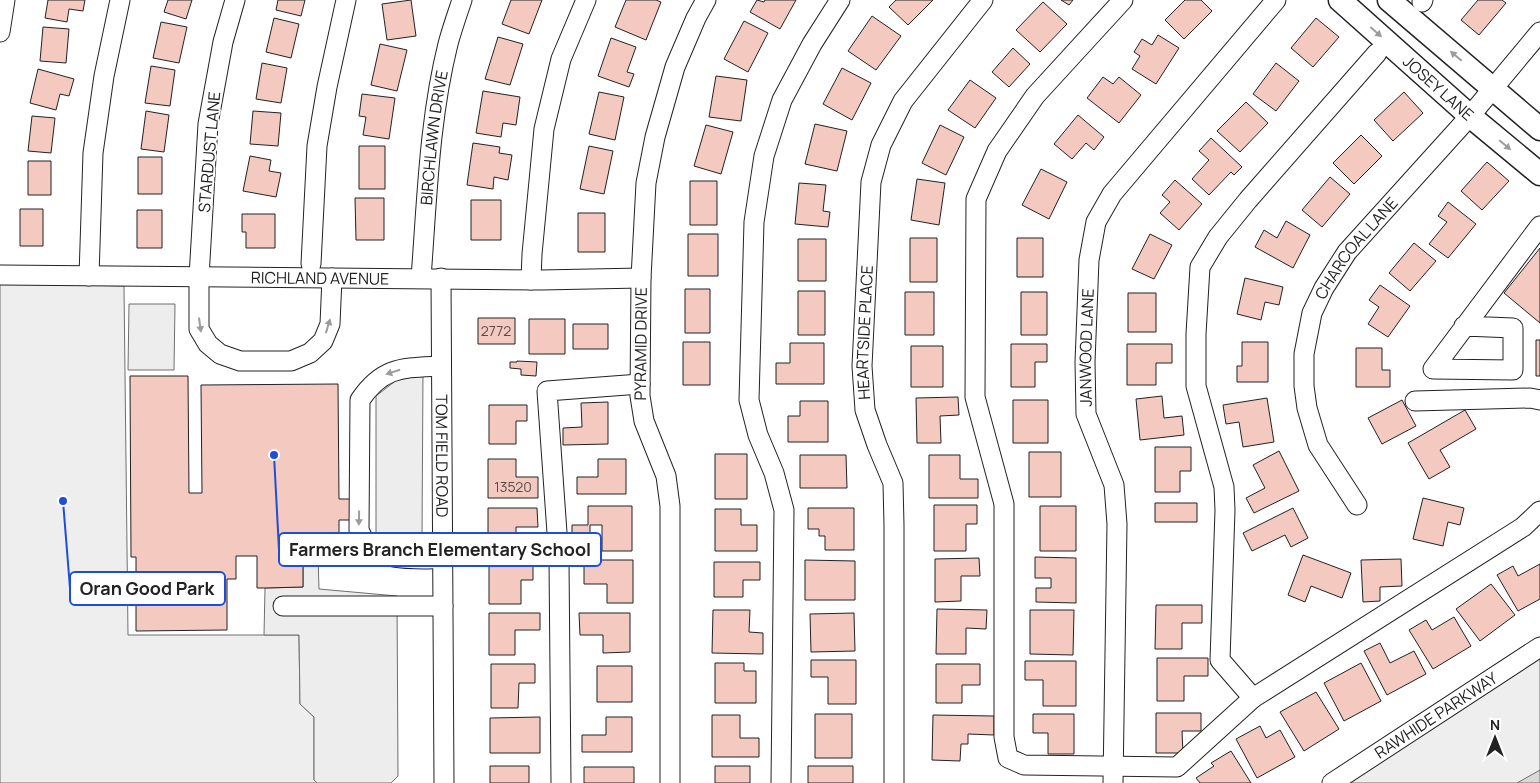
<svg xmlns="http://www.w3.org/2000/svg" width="1540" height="783" font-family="Manrope,sans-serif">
<rect width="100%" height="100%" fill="#fff"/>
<path fill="#eee" stroke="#6f6f6f" d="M0,283L124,286L128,635H299L300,704L314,717V780L317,783H0Z
M1540,653V783H1340Z"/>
<path fill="#ededed" stroke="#6f6f6f" d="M129,304H175L174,370H128Z
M423,371L422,539L394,546L376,537V396L398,379Z
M303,556H318L319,589L397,596L398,776L391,783H317L314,780V717L300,704L299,635H264L265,588L303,587Z"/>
<path fill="#d9d9d9" stroke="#6f6f6f" d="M1540,770V783H1517Z"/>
<path fill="#f3c9c0" stroke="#222" d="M48,0H85L83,11L69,9L67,22L45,18Z
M168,0H192L186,19L164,12Z
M278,0H305L301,16L276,10Z
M411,0L416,36L387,40L382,4Z
M511,0H542L529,34L502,24Z
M626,0H656L661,2L646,40L615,27Z
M757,0L764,2L765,0H796L780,29L750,12Z
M896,0H933L908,25L889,7Z
M1061,0H1073L1069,5Z
M1185,0H1201L1212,11L1184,39L1165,20Z
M1478,0H1502L1506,3L1479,35L1461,20Z
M1043,2L1067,24L1040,52L1016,30Z
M872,16L901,36L876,70L848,51Z
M274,18L299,24L291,58L266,52Z
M1316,18L1339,37L1313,67L1291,48Z
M744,21L768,33L748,72L724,59Z
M161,22L187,27L179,63L153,58Z
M43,27L69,29L66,63L40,61Z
M1158,35L1179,48L1156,84L1132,69L1140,56L1134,52L1142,39L1152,45Z
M498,37L523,44L510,85L485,79Z
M611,38L636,47L627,72L634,74L629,87L598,76Z
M380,44L407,50L397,91L371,85Z
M1013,48L1030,64L1009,87L992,72Z
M262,63L287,68L281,103L256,99Z
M1276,63L1299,81L1276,111L1253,94Z
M151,66L175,70L170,106L145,103Z
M842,68L871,83L852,120L823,104Z
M38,69L74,79L69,96L60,94L56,110L30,103Z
M716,76L747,80L741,121L709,117Z
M1103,77L1113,84L1119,77L1141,95L1119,123L1087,98Z
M970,80L996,98L975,128L948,110Z
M483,91L520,97L516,125L503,123L501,137L476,133Z
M599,92L624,97L615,140L589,134Z
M1404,92L1423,113L1393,141L1374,120Z
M362,94L395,98L389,139L363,135L366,117L359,116Z
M1246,102L1268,123L1240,152L1217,131Z
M146,111L169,115L164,152L141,149Z
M253,111L281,113L278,146L250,144Z
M1078,115L1104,137L1094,150L1086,143L1072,159L1054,144Z
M32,116L55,118L51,153L28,151Z
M815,124L847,131L837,171L805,164Z
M706,125L733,132L721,174L694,166Z
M940,125L964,137L946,175L922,163Z
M1361,135L1382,156L1354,184L1333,163Z
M1211,138L1242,167L1234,175L1231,172L1209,195L1192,179L1209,160L1199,151Z
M473,143L500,147L499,153L512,155L508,180L494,177L493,189L467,185Z
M359,146H385V189H359Z
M589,146L613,151L604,194L580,189Z
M250,156L271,160L269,171L281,173L276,197L243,191Z
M138,157H162V194H138Z
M28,161H51V195H28Z
M1487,162L1509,181L1482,210L1461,191Z
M1041,169L1067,182L1049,219L1022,205Z
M1330,177L1350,194L1322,227L1302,210Z
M917,179L945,183L939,225L911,220Z
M1175,180L1202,204L1179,230L1160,213L1170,202L1162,195Z
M690,181H717V225H690Z
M799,183L826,185L823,211L830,212L828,227L795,224Z
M355,198H384V240H356Z
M471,200H501V240H471Z
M1448,202L1476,224L1448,258L1429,244L1447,222L1438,216Z
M20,209H43V246H20Z
M137,210H162V248H137Z
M578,213H605V252H578Z
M242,214H275V248H246V232H242Z
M1286,221L1310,235L1293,268L1255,247L1264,230L1277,238Z
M688,234H718V276H688Z
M1150,234L1172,245L1154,279L1132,269Z
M910,238H937V282H910Z
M1017,238H1043V277H1017Z
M798,239H826V281H798Z
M1414,243L1436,261L1410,291L1389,273Z
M1540,248V323L1504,293Z
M1245,278L1283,287L1279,305L1265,302L1261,320L1237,314Z
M1380,285L1410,306L1388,337L1368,324L1379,307L1369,300Z
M685,289H710V333H685Z
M798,291H825V335H798Z
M905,292H934V335H905Z
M1021,292H1047V335H1021Z
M1128,293H1156V332H1128Z
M478,318H515V344H478Z
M529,319H565V354H529Z
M573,324H608V349H573Z
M1536,340H1540V376H1536Z
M683,342H710V385H683Z
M1242,342H1268V382H1237V366H1242Z
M790,343H824V384H776V363H790Z
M1011,344H1047V362H1035V387H1011Z
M1127,344H1172V363H1156V385H1127Z
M911,346H943V387H911Z
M1356,348H1382V370H1390V387H1356Z
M517,361L537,362L536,376L521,375V369L510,368V362H517Z
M130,376H188L189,493H202L201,385L338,384L339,499H351V520H339V556H303V587L265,588H257V556H236V579H227V630L136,631V557H131Z
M1162,396L1164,418L1182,416L1184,435L1140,440L1136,399Z
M958,397L959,415L940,416L941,443H917L916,398Z
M1267,398L1274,442L1243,447L1239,422L1226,424L1223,405Z
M1013,400H1048V443H1013Z
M1402,400L1416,426L1382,444L1368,418Z
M800,401H828V442H788V416H800Z
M608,402V444L563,445V428L582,427L581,403Z
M489,405H527V421H516V444H489Z
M1465,410L1476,429L1440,450L1450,467L1429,479L1408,443Z
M1155,447H1191V471H1180V492H1155Z
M1279,451L1299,491L1254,513L1246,498L1265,488L1253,465Z
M1029,452H1061V497H1029Z
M715,454H747V499H715Z
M800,455H846L847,488H800Z
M929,455H960V479H978V498H929Z
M488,459H516V477H538V498H488Z
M598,459H626V494H577V477H598Z
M1423,498L1464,508L1460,525L1448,522L1443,546L1413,539Z
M1155,503H1197V522H1155Z
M934,505H977V524H966V551H934Z
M588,506H632V551H602V525H590V551H572V525H588Z
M1040,506H1076V551H1040Z
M488,508H537L538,527H516V548H488Z
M808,508H854V550H825V536H819V529H808Z
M1293,508L1308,538L1291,547L1285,535L1252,551L1243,533Z
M715,509H741V525H757V551H715Z
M1303,555L1351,573L1342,598L1311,586L1305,602L1288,595Z
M1035,557L1076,558V603L1036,602V588H1051V578H1035Z
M979,558L980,576H961V601L935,602V559Z
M489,559H533V580H521V604H489Z
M1401,559L1402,586L1380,587V601L1363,602L1361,560Z
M584,560H633V603H607V584H584Z
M805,560L855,561V600H805Z
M714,562H760V580H743V597H714Z
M1540,564V599L1518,611L1497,575L1513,566L1518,576Z
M1491,584L1515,615L1480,641L1456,609Z
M1156,605H1202V623H1182V649H1155Z
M937,609L987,610L986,629L966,628V654H936Z
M713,610H750L749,632L763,633V654L712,653Z
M1030,610H1074L1073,655L1030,654Z
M489,613H540V630H515V655H489Z
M579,613H630V652L603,653V635H580Z
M854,613L855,651L811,652L810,614Z
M1454,617L1471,646L1433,669L1409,630L1426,620L1432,630Z
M1380,643L1390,663L1414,651L1426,674L1387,695L1364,651Z
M1157,658H1208V676H1184V701H1157Z
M811,660H856V704H828V677H811Z
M1025,661H1076V706H1043V680H1025Z
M715,663H744V671H756V703H715Z
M1361,663L1381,701L1344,721L1324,683Z
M491,664H535V683H519L518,708H491Z
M936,664H980V685H962V703H936Z
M597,666H632V702H597Z
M1316,692L1339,729L1304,751L1280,712Z
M1156,713H1201V731H1182L1183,753H1156Z
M815,714H852V758H815Z
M1033,714H1074V754H1048V733H1033Z
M712,715H740V738H759V757H712Z
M933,715L994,716V735L968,734V744H961L960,761L932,760Z
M540,717V753H490V718Z
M606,717H632V752H582V735H606Z
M1260,726L1266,738L1280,730L1295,757L1257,778L1236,739Z
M1231,751L1251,783H1200L1196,778L1214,766L1211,763Z
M490,766H529V783H490Z
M715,766H750V783H715Z
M808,766H853V783H808Z
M584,767H634V783H584Z"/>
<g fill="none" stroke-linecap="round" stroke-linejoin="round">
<g stroke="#222" stroke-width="21">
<g id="minor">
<path d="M235,0L223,42L208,124L199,277V329L208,344L220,354L240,361H291L310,353L323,341L330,324L332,278"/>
<path d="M1123,0L1035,96L997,151L976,199L975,397L1004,504V737L1008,758L1024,765L1177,767L1253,698L1523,527L1540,511"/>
<path d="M1422,2L1423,0"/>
<path d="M0,32L5,0"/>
<path d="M311,264L317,146L327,87L346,0"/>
<path id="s1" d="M0,275L541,280L641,278"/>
<path d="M89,276L93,153L104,76L120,0"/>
<path id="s2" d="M421,278C427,200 429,120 448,44C452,29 457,15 462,0"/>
<path id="s3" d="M441,278L444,783"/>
<path d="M531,280L532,254L544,129L561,59L586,0"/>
<path d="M1464,326L1513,328V370L1433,369L1540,226"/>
<path d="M441,366C403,368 383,366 360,400L359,530C361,534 363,540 367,544C384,563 419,558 443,559"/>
<path d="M1415,401L1530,398L1540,400"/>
<path id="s4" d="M1357,505L1318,445L1307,408L1304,386V354L1312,313L1324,288L1347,252L1470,116L1540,32"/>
<path d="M283,606H443"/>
<path d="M1253,698L1220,660L1225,510L1224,487L1196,386V334L1200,267L1218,237L1248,200L1377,53"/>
<path d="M561,783L559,561L547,391L640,384"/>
<path id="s5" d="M670,783V506L666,476L644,421L640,396L641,278L646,183L655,137L675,67L696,18L706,0"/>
<path d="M781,783L784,510L774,473L758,435L749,400L754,222L764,156L782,100L812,44L840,0"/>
<path id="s6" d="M894,783V525L893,483L877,445L865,410L862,366L871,182L881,145L903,101L983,0"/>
<path id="s7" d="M1113,783L1117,524L1114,485L1086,414L1085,362L1089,260L1096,222L1112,194L1276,0"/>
<path id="s8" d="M1332,783L1540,647"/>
</g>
</g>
<g stroke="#222" stroke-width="25">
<g id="major">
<path id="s9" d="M1340,0L1470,116L1540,174"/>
<path d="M1389,0L1540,129"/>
</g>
</g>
<use href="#minor" stroke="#fff" stroke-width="19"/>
<use href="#major" stroke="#fff" stroke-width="22"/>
</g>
<defs><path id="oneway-solid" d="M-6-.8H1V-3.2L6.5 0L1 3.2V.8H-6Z" transform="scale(1.25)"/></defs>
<g fill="#9c9c9c">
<use href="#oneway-solid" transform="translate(1376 32) rotate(41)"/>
<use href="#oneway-solid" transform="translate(1456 56) rotate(-140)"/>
<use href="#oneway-solid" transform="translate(1505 145) rotate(40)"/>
<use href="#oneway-solid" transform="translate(200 325) rotate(82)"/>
<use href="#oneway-solid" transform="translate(328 326) rotate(-73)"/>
<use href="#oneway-solid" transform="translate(393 372) rotate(162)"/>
<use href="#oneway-solid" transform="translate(359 518) rotate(91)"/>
</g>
<g text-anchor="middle" stroke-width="4" stroke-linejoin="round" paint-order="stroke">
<g font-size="14" fill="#564c4a">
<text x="496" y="336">2772</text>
<text x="513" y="492">13520</text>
</g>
<g font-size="16" fill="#222" stroke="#fff">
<text dy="6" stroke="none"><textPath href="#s9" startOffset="132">JOSEY LANE</textPath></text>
<text dy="6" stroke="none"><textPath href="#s2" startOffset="141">BIRCHLAWN DRIVE</textPath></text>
<text transform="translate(209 152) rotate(-85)" y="6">STARDUST LANE</text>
<text dy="6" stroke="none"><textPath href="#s4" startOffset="285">CHARCOAL LANE</textPath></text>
<text dy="6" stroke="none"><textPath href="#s1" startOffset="320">RICHLAND AVENUE</textPath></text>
<text dy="6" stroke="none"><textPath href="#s6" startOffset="456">HEARTSIDE PLACE</textPath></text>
<text dy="6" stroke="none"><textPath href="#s5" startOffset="444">PYRAMID DRIVE</textPath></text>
<text dy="6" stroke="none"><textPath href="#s7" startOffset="441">JANWOOD LANE</textPath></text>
<text dy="6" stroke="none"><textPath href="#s3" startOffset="178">TOM FIELD ROAD</textPath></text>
<text dy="6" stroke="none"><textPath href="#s8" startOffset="124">RAWHIDE PARKWAY</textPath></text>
</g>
</g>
<path fill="none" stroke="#1d4ed8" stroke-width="2" d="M274 455L279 550M63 501L70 588"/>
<g fill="#1d4ed8" stroke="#fff" stroke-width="2">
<circle cx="274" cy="455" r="5"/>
<circle cx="63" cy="501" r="5"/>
</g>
<g fill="#fff" stroke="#1d4ed8" stroke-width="2">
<rect x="279" y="533" width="322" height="33" rx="5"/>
<rect x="70" y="572" width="155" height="33" rx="5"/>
</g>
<g font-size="18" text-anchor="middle" font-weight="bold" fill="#222">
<text x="440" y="556">Farmers Branch Elementary School</text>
<text x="147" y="595">Oran Good Park</text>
</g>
<g transform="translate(1495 738)" stroke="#ffffff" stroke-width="4" paint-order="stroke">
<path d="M0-4L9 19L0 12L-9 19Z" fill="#222222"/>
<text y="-8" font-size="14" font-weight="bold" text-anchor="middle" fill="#222222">N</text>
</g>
</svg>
